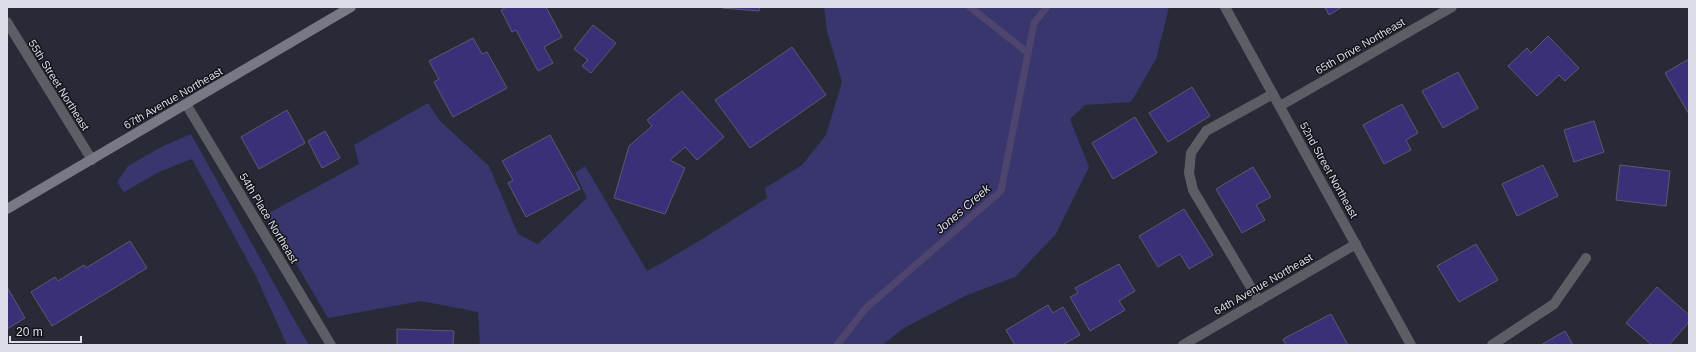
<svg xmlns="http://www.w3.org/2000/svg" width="1696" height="352" font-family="Helvetica,sans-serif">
<rect width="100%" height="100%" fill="#292a38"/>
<path fill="#38366c" d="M824,7H1169L1156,59L1131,102L1085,105L1070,119L1089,167L1056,234L1015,277L965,296L904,328L882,345H480L478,312L421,301L328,318L267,214L359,164L354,145L428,103L440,121L489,166L518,234L538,244L587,198L575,173L585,166L647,271C688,249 727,223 767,198L765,188L802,165L826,135L842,82L827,31Z
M191,134L296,323L309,345H287L256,276L192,159L161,171L124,192L117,182L128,166L161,147Z"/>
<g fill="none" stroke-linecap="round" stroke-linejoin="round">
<path stroke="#4d456e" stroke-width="7" d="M970,7L1028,53
M837,345L866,308L1001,191L1034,23L1047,7"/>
</g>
<path fill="#38317a" stroke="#595a6b" d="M507,7H546L562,37L544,47L553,63L538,71L516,30L512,32L501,10Z
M722,7H760L759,11L722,8Z
M1325,7H1342L1329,15Z
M593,25L616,43L591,73L582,66L588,60L574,49Z
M1548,36L1579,68L1565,81L1559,75L1537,96L1508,66L1527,48L1531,53Z
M473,38L482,54L487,52L507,88L453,117L434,82L439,79L429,61Z
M792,47L826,95L750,148L715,100Z
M1689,59V114L1665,73Z
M1458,72L1478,108L1443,128L1422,91Z
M1192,87L1210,116L1168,142L1149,113Z
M682,91L724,137L697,160L685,147L670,160L685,168L665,214L614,198L629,146L652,126L647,120Z
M1402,104L1418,133L1406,140L1411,150L1384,164L1363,125Z
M287,110L305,143L259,169L241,137Z
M1135,117L1157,153L1113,179L1092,143Z
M1594,121L1604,152L1574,162L1564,130Z
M325,131L340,158L322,168L308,141Z
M550,135L580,189L526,217L508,183L513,180L502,161Z
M1543,165L1558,196L1517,216L1502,184Z
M1620,165L1670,171L1666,206L1616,200Z
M1253,167L1271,197L1256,205L1265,220L1242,233L1216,189Z
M1184,209L1213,255L1189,269L1180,254L1158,267L1139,236Z
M130,241L147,268L52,326L31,292L55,277L58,281L84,265L86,268Z
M1476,244L1498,280L1459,302L1437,266Z
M1119,264L1135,291L1119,301L1125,310L1090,331L1070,297L1078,293L1075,288Z
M7,287L25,318L7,329Z
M1657,287L1689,315V322L1669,345H1652L1626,323Z
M1048,305L1053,313L1063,307L1080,335L1062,345H1015L1006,330Z
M1331,314L1348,345H1286L1283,339Z
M397,329L454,331L453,345H397Z
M1565,331L1573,345H1541Z"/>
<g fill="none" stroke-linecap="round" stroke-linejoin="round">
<path stroke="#5d5d65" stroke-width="10" d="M1259,301L1193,190L1189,173L1191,153L1206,131L1273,94"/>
<path stroke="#5d5d65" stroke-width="10" d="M1225,7L1411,345
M7,22L92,160
M186,104L331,345
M1280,106L1452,7
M1183,345L1356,244
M1492,345L1554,304L1586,258"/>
<path stroke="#787985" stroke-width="10" d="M7,209L351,7"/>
</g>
<g text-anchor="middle" stroke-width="3" stroke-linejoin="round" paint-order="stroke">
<g font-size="11" fill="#dcdde7" stroke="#13131a">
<text transform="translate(1360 46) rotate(-30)" y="4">65th Drive Northeast</text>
<text transform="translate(59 85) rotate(58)" y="4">55th Street Northeast</text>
<text transform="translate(173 98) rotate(-30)" y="4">67th Avenue Northeast</text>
<text transform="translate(1329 170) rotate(61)" y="4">52nd Street Northeast</text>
<text transform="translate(269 218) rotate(59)" y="4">54th Place Northeast</text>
<text transform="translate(1263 284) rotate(-30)" y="4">64th Avenue Northeast</text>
</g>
<g font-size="12" font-style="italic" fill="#dadbf1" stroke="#13131a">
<text transform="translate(963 209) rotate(-41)" y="4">Jones Creek</text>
</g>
</g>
<rect width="1696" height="352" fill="none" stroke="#dcdde7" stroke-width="16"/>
<path d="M10 336v6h71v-6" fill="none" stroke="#dcdde7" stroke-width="2"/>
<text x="16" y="336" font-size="12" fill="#dcdde7" stroke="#13131a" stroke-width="3" paint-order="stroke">20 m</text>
</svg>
